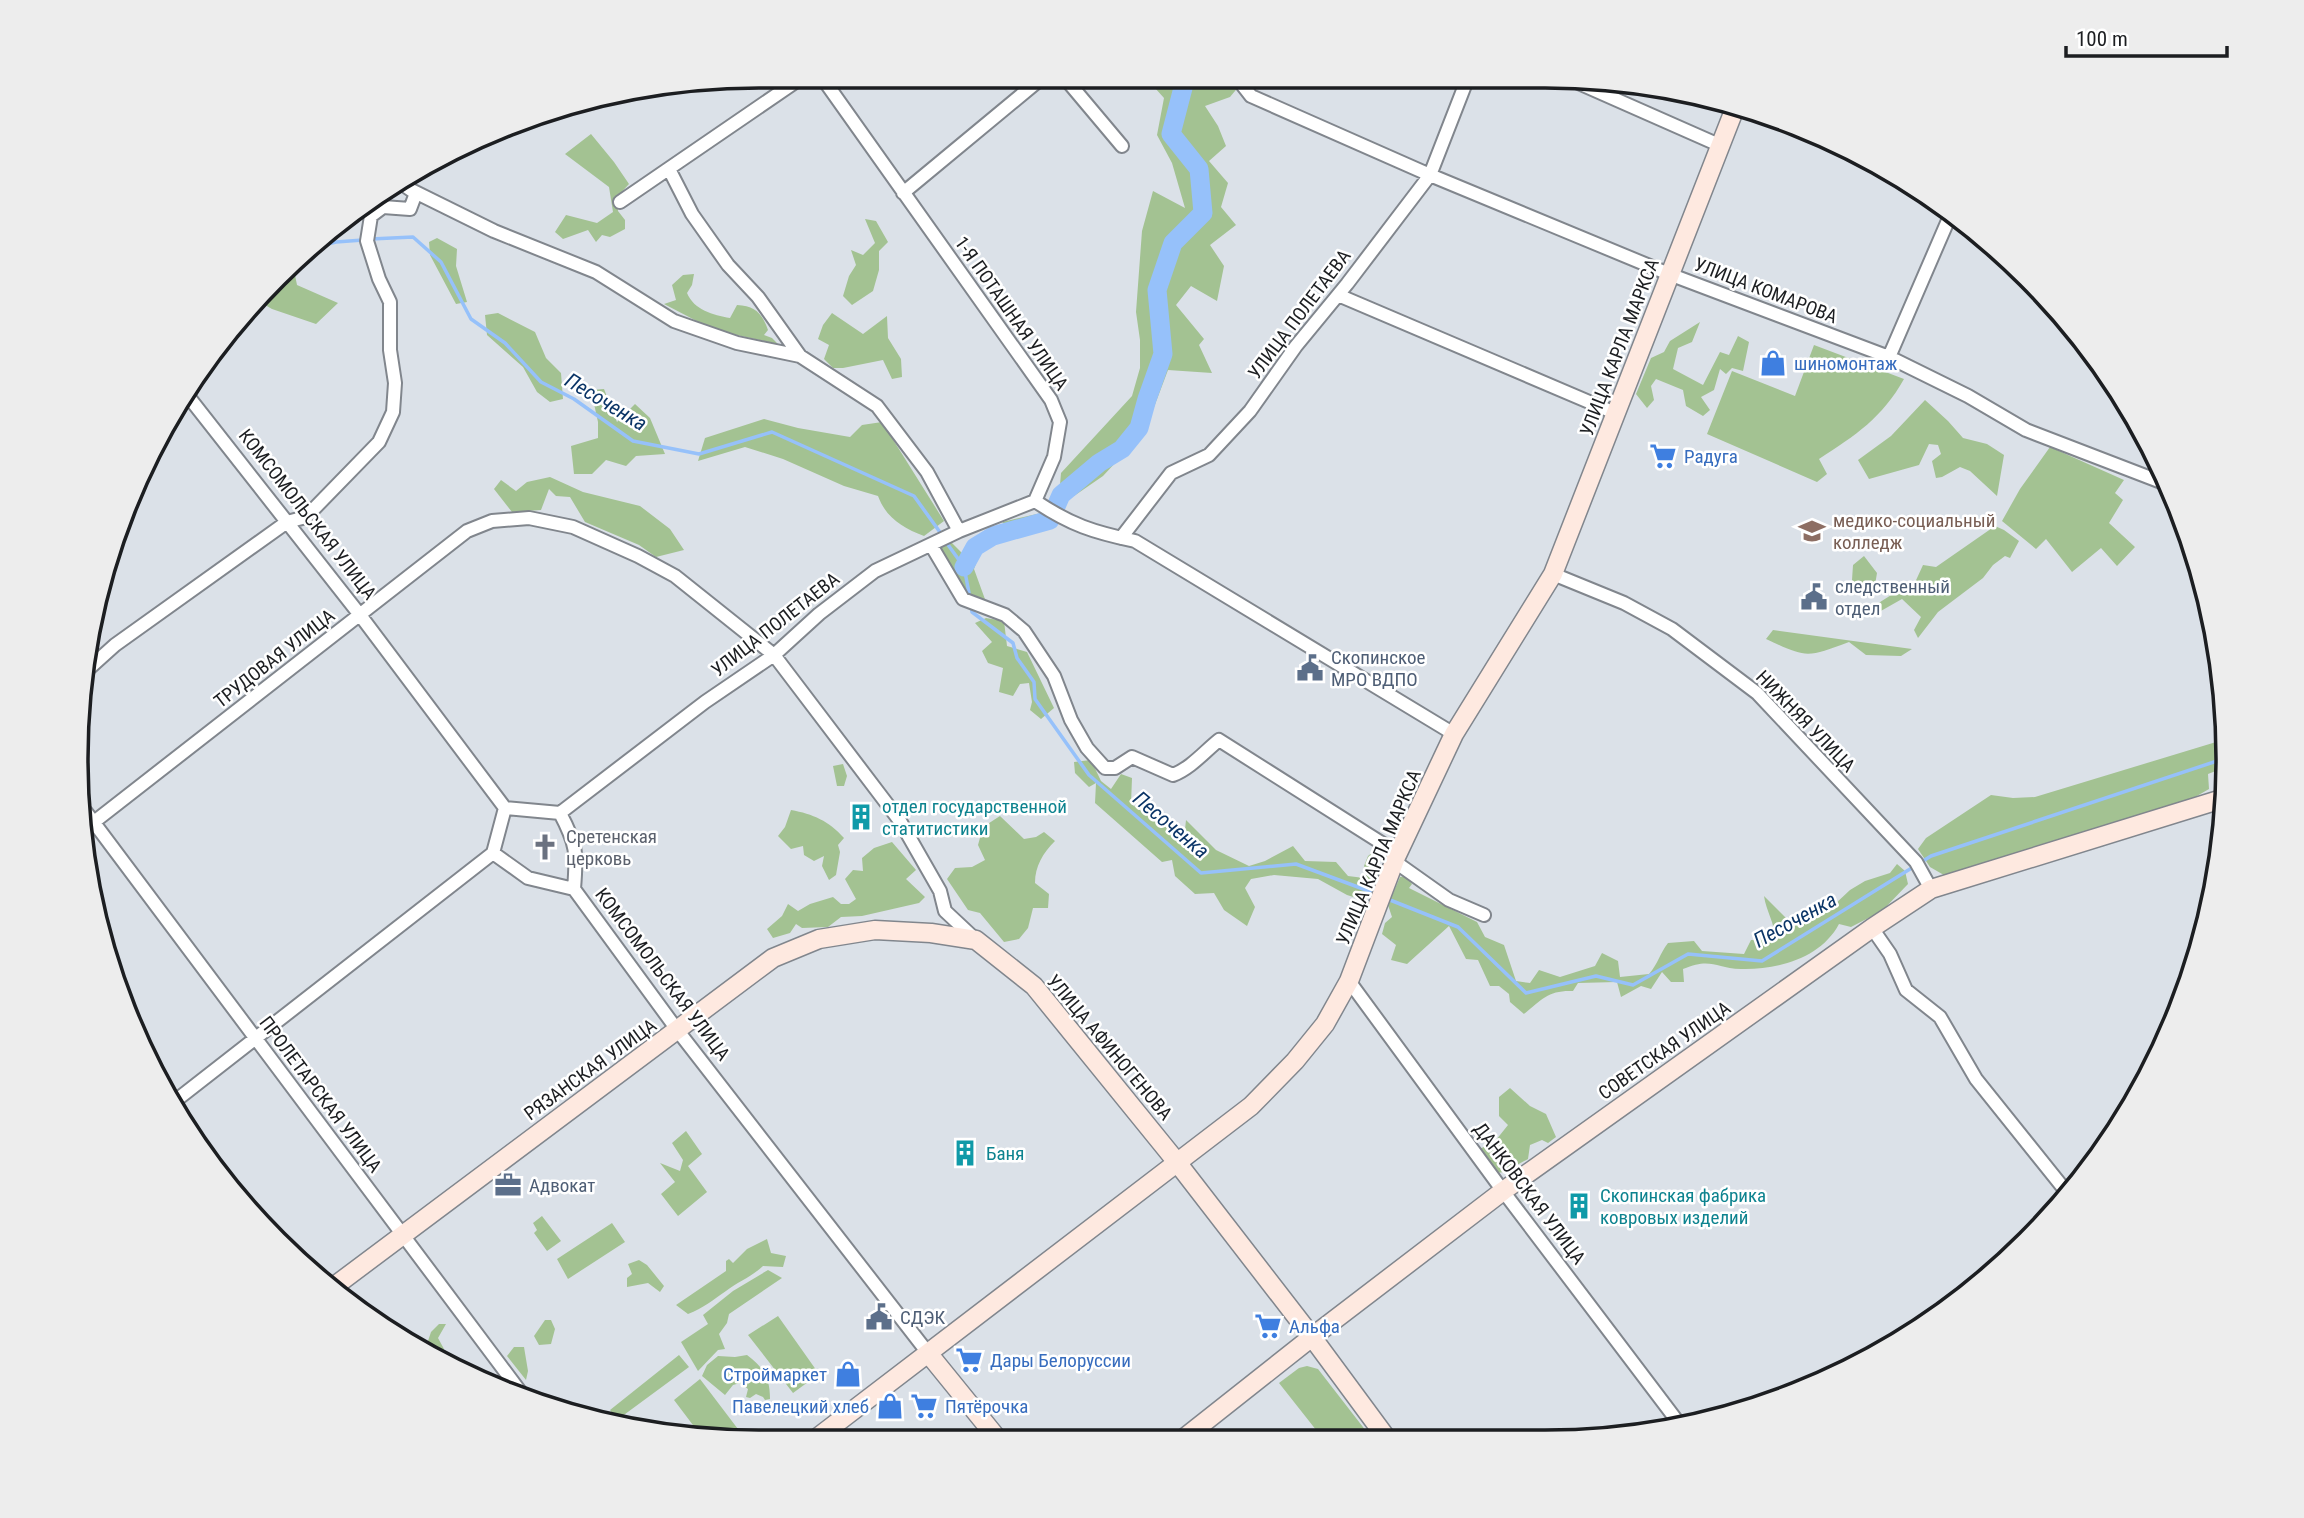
<svg xmlns="http://www.w3.org/2000/svg" width="2304" height="1518" font-family="'Roboto Condensed',sans-serif">
<rect width="100%" height="100%" fill="#dbe1e8"/>
<path fill="#a3c292" d="M1146,78L1245,79L1230,97L1205,106L1218,126L1226,146L1209,161L1228,183L1221,207L1236,225L1210,245L1224,266L1217,301L1191,286L1176,305L1204,339L1199,345L1212,373L1168,370L1145,431L1103,476L1074,496L1060,485L1061,473L1132,396L1140,368V340L1136,312L1142,231L1153,191L1185,208L1172,163L1157,135L1164,98Z
M591,134L614,162L629,184L617,197L618,211L625,220V229L610,237L602,235L596,242L588,230L563,239L555,232L566,215L597,223L613,212L609,187L565,154Z
M350,217L354,222L299,265Z
M865,219L876,221L888,242L879,251V270L873,291L852,305L843,296L849,276L856,265L851,250L863,255L875,243Z
M437,238L457,249L456,266L467,302L456,304L430,255L429,242Z
M294,270L297,285L338,303L316,324L272,309L260,302Z
M694,274L692,285L687,293C694,310 713,315 730,318L737,305C755,306 762,313 768,330L764,335L772,338L778,344L714,330L664,304L676,300L672,285L683,275Z
M498,313L535,332L546,358L561,373L563,399L550,402L537,392L523,367L487,335L485,315Z
M832,313L863,334L887,316L888,338L901,359L902,377L892,379L883,360L843,368H833L824,359L829,345L818,339L823,325Z
M1700,322L1692,342L1678,348L1673,369L1703,385L1720,352L1729,355L1738,336L1749,342L1743,371L1732,368L1726,374L1720,369L1714,390L1701,397L1710,410L1703,416L1686,406L1683,390L1656,379L1651,386L1654,400L1647,408L1636,394L1651,358L1664,352L1670,341Z
M1814,345L1904,379C1882,418 1856,435 1819,459L1827,474L1817,482L1707,434L1732,371L1795,396Z
M604,389L617,422L635,404L650,418L665,454L636,456L626,466L606,460L592,474H574L571,446L598,438V422L591,390Z
M1925,400L1948,421L1963,438L1987,444L2004,455L1997,496L1970,471L1960,467L1942,477L1936,478L1932,461L1941,454L1938,445L1929,444L1919,465L1869,479L1858,460L1891,436Z
M764,419L798,428L850,437L862,425L882,422L944,521L924,536C903,528 886,518 878,496L844,486L783,459L745,447L698,461L705,438Z
M2050,447L2124,480L2115,493L2123,500L2109,523L2135,547L2117,566L2101,548L2072,572L2046,539L2036,549L2002,521L2020,489Z
M550,477L583,492L640,506L670,529L684,550L656,557L639,545L585,522L570,497L556,496L549,489L541,510L512,512L494,489L501,480L516,491L527,482Z
M1041,513L1055,520L1056,526L1017,534L1002,522Z
M1995,526L2004,530L2019,541L2010,558L2005,556L1993,565L1983,578L1938,612L1918,638L1914,630L1921,617L1902,599L1872,616L1866,611L1899,590L1912,589L1923,565L1936,567Z
M997,529L1002,539L981,550L974,569L986,602L960,604L952,593L955,574L940,547L951,542L964,555L969,545Z
M1864,556L1877,573L1875,585L1857,592L1852,580L1853,565Z
M986,618L1004,621L1007,646L1027,652L1054,708L1041,719L1030,710L1032,702L1029,683L1020,684L1013,696L999,692L1003,668L988,663L982,651L992,642L975,623Z
M1773,630L1912,649L1901,656L1866,655L1849,642C1806,658 1807,658 1766,639Z
M2226,739V767L2208,774L2209,789L2183,804L1949,878L1930,867L1918,849L1926,838L1991,795L2013,798L2035,797Z
M1091,760L1101,781L1111,789L1121,774L1132,778L1131,804L1184,839L1186,820L1216,850L1249,866L1265,861L1293,846L1305,861L1336,862L1348,876L1364,878L1368,873L1364,866L1368,856L1373,852L1374,845L1387,853L1378,858L1380,868L1366,901L1347,895L1318,879L1274,875L1251,879L1245,888L1255,907L1247,926L1224,910L1214,893L1195,894L1175,876L1172,860L1162,862L1095,803L1096,783L1089,787L1075,773L1074,762Z
M843,764L847,776L844,786H837L833,766Z
M791,810C813,814 829,821 844,838L838,845L840,852L836,875L829,880L822,866L824,856L814,861L804,855L803,846L791,849L778,836L785,827Z
M1000,816L1024,839L1036,837L1044,832L1055,841C1043,853 1035,866 1035,883L1049,894L1048,908H1033L1028,928L1019,939L1004,942L980,913L968,910L947,879L955,868L972,867L985,860L978,845L983,827Z
M892,842L916,870L906,879L925,897L919,903L862,916L841,917L828,927L802,928L796,924L790,933L773,938L767,929L782,916L788,904L798,911L810,904L833,897L841,904H849L856,899L845,879L853,870L863,871L862,858L874,848Z
M1897,864L1905,871L1908,884L1882,911L1851,927L1839,924C1821,958 1778,970 1741,969C1715,968 1711,957 1683,969L1684,982H1671L1662,972L1651,989L1641,986L1621,997L1617,982L1578,983L1573,991C1549,990 1542,999 1524,1014L1510,1002L1509,994L1499,986H1490L1478,960L1466,959L1449,926L1407,964L1391,960L1396,945L1382,934L1385,923L1392,917L1388,905L1400,877L1406,876L1412,884L1409,888L1477,922L1485,937L1504,945L1516,981L1530,983L1539,970L1560,977L1595,966L1602,953L1618,961L1620,977L1649,974C1658,964 1660,953 1668,943L1694,941L1702,951L1744,954L1751,940L1775,939C1775,923 1766,911 1764,896L1794,926L1834,905L1850,890L1865,881L1890,873Z
M1510,1088L1530,1106L1546,1114L1556,1137L1548,1143L1542,1140L1530,1145L1528,1159L1504,1172L1497,1173L1480,1149L1496,1140L1508,1125L1499,1116V1097Z
M686,1131L702,1154L688,1166L707,1192L678,1216L661,1194L675,1182L660,1163L680,1171L683,1160L672,1143Z
M542,1216L561,1241L547,1251L534,1233L537,1230L533,1223Z
M612,1223L625,1242L568,1279L557,1259Z
M767,1239L771,1253L786,1256L783,1267L763,1266C750,1278 739,1281 726,1291C713,1300 703,1308 688,1314L676,1305L726,1271V1261L729,1259L733,1263L747,1249Z
M639,1260L647,1265L664,1286L660,1292L648,1283L627,1287V1278L632,1274L628,1264Z
M768,1270L782,1278L729,1314L727,1323L719,1334L725,1349L718,1350L698,1371L681,1342L708,1324L703,1315L733,1291Z
M778,1316L819,1374L793,1393L748,1335Z
M545,1320H551L555,1329L551,1344L539,1345L534,1336Z
M439,1324H446L438,1338L444,1349L439,1355L426,1347L431,1332Z
M514,1347H524L528,1371L526,1380L507,1356Z
M679,1355L689,1367L617,1420L610,1410Z
M747,1355C763,1367 770,1377 770,1399L765,1400L763,1397L756,1394L750,1398L746,1397L748,1389L740,1383L733,1385L725,1395L702,1376L707,1365L718,1356L735,1357Z
M1307,1366L1318,1369L1373,1440H1324L1279,1383L1299,1368Z
M700,1379L744,1437H702L674,1400Z"/>
<g fill="none" stroke-linecap="round" stroke-linejoin="round">
<path stroke="#96c1fa" stroke-width="3.5" d="M371,239L413,237L441,262L471,319L505,343L541,382L574,399L633,441L699,454L772,432L914,496L942,535
M320,246L336,242L363,240
M946,542L964,567L970,598
M971,605L972,612L1013,643L1017,658L1034,682L1035,699L1089,775L1201,873L1296,864L1374,893
M1385,898L1458,927L1526,993L1596,976L1633,985L1688,954L1762,961L1931,856L2226,758"/>
<path stroke="#96c1fa" stroke-width="19" d="M964,567L975,547L993,536L1050,520L1061,495L1099,463L1122,449L1139,428L1147,399L1163,354L1157,290L1173,243L1203,213L1199,169L1171,134L1184,84L1190,78"/>
<g stroke="#81868d" stroke-width="16">
<path id="street" d="M821,76L1051,400L1060,422L1054,457L1035,501C1071,525 1093,532 1135,541L1454,734
M1064,77L1122,146
M1237,78L1251,96L1430,175L1669,274L1889,357L1968,396L2026,430L2169,485
M1574,81L1719,145
M669,169L692,214L728,265L758,297L800,356
M398,181L411,190L494,231L596,272L674,321L737,343L800,356L877,406L927,472L959,531
M903,193L1043,77
M620,202L804,76
M1338,295L1615,413
M1889,357L1950,216
M184,391L360,615L505,808L560,813
M1121,538L1171,473L1209,455L1250,411L1296,346L1347,284L1430,175L1467,80
M931,545L963,599L1005,615L1024,631L1054,676L1071,720L1087,748L1105,768H1115L1132,757L1173,775C1191,768 1204,752 1219,740L1391,849L1394,861L1449,900L1484,915
M1553,574L1624,603L1672,629L1757,693L1916,862L1931,889
M85,672L115,645L287,522L306,517L379,442L393,412L395,383L390,350V302L379,279L367,241L371,216L383,207L410,209L416,193
M86,812L525,1398
M560,813C577,845 577,853 574,889L678,1031L928,1353
M560,813L705,702L774,655L819,614L875,571L959,531L1035,501
M94,822L467,531L492,521L529,518L573,527L638,556L675,576L774,655L900,821L940,891L945,911L976,940
M493,853L528,878L574,889
M493,853L505,808
M1872,928L1890,954L1906,990L1940,1017L1976,1079L2069,1195
M1349,981L1503,1191L1681,1426
M170,1105L493,853"/>
</g>
<g stroke="#81868d" stroke-width="21">
<path id="secondary" d="M332,1288L773,958L819,939L875,930L931,933L976,940L1034,986L1176,1161L1312,1337L1388,1440
M928,1353L997,1438
M817,1438L1251,1106L1295,1061L1325,1024L1349,981L1396,857L1454,734L1553,574L1735,108
M1183,1439L1312,1337L1503,1191L1872,928L1931,889L2225,798"/>
</g>
<use href="#street" stroke="#fff" stroke-width="12"/>
<use href="#secondary" stroke="#fee9e0" stroke-width="18"/>
</g>
<defs>
<g id="shop-bare" transform="scale(2.1)"><path d="M-5-2.5h2.3a2.7 3.5 0 0 1 5.4 0H5L5.5 6h-11ZM-1.5-2.5h3a1.5 2.3 0 0 0-3 0Z" fill="#3f7fe0" stroke="#fff" stroke-width="2.5" paint-order="stroke"/></g>
<g id="supermarket-bare" transform="scale(2.1)"><path d="M-6-5.5h2.5l.6 2H6L4.5 2H-2.5L-4.4-4H-6ZM-1.5 3.2a1.3 1.3 0 1 0 .1 0ZM3 3.2a1.3 1.3 0 1 0 .1 0Z" fill="#3f7fe0" stroke="#fff" stroke-width="2.5" paint-order="stroke"/></g>
<g id="university-bare" transform="scale(2.1)"><path d="M0-5L7-2L0 1L-7-2ZM-4 1L0 2.5L4 1V4Q0 6-4 4Z" fill="#8d6e63" stroke="#fff" stroke-width="2.5" paint-order="stroke"/></g>
<g id="civic-bare" transform="scale(2.1)"><path d="M-.6-6.5H3V-4.5H.6V-3L4-1V1h2V6H-6V1h2V-1L-.6-3ZM-1.2 2.5V6h2.4V2.5Z" fill="#5c6f8a" stroke="#fff" stroke-width="2.5" paint-order="stroke"/></g>
<g id="building-bare" transform="scale(2.1)"><path d="M-4-6H4V6H1V3H-1V6H-4ZM-2.5-4.3h1.7v1.8h-1.7ZM.8-4.3h1.7v1.8H.8ZM-2.5-1h1.7V.8h-1.7ZM.8-1h1.7V.8H.8Z" fill="#0f9aa8" stroke="#fff" stroke-width="2.5" paint-order="stroke"/></g>
<g id="church-bare" transform="scale(2.1)"><path d="M-1.2-6h2.4v3.5h3.3v2.4h-3.3V6h-2.4V-.1h-3.3v-2.4h3.3Z" fill="#6b7280" stroke="#fff" stroke-width="2.5" paint-order="stroke"/></g>
<g id="office-bare" transform="scale(2.1)"><path d="M-6-3h4V-5.5h4V-3h4V5H-6ZM-1-4.5V-3h2v-1.5ZM-6 0V1H6V0Z" fill="#5c6f8a" stroke="#fff" stroke-width="2.5" paint-order="stroke"/></g>
</defs>
<g fill-rule="evenodd">
<use href="#shop-bare" x="1773" y="363"/>
<use href="#supermarket-bare" x="1663" y="456"/>
<use href="#university-bare" x="1812" y="531"/>
<use href="#civic-bare" x="1814" y="597"/>
<use href="#civic-bare" x="1310" y="668"/>
<use href="#building-bare" x="861" y="817"/>
<use href="#church-bare" x="545" y="847"/>
<use href="#building-bare" x="965" y="1153"/>
<use href="#office-bare" x="508" y="1185"/>
<use href="#building-bare" x="1579" y="1206"/>
<use href="#civic-bare" x="879" y="1317"/>
<use href="#supermarket-bare" x="1268" y="1326"/>
<use href="#supermarket-bare" x="969" y="1360"/>
<use href="#shop-bare" x="848" y="1374"/>
<use href="#shop-bare" x="890" y="1406"/>
<use href="#supermarket-bare" x="924" y="1406"/>
</g>
<g text-anchor="middle" stroke-width="5" stroke-linejoin="round" paint-order="stroke">
<g font-size="19" fill="#1c1e21" stroke="#fff">
<text transform="translate(1766 290) rotate(21)" y="7">УЛИЦА КОМАРОВА</text>
<text transform="translate(1012 313) rotate(55)" y="7">1-Я ПОТАШНАЯ УЛИЦА</text>
<text transform="translate(1299 314) rotate(-53)" y="7">УЛИЦА ПОЛЕТАЕВА</text>
<text transform="translate(1619 347) rotate(-69)" y="7">УЛИЦА КАРЛА МАРКСА</text>
<text transform="translate(308 514) rotate(52)" y="7">КОМСОМОЛЬСКАЯ УЛИЦА</text>
<text transform="translate(775 624) rotate(-38)" y="7">УЛИЦА ПОЛЕТАЕВА</text>
<text transform="translate(274 658) rotate(-38)" y="7">ТРУДОВАЯ УЛИЦА</text>
<text transform="translate(1806 721) rotate(46)" y="7">НИЖНЯЯ УЛИЦА</text>
<text transform="translate(1378 857) rotate(-67)" y="7">УЛИЦА КАРЛА МАРКСА</text>
<text transform="translate(663 974) rotate(53)" y="7">КОМСОМОЛЬСКАЯ УЛИЦА</text>
<text transform="translate(1110 1047) rotate(50)" y="7">УЛИЦА АФИНОГЕНОВА</text>
<text transform="translate(1664 1050) rotate(-35)" y="7">СОВЕТСКАЯ УЛИЦА</text>
<text transform="translate(590 1069) rotate(-36)" y="7">РЯЗАНСКАЯ УЛИЦА</text>
<text transform="translate(321 1094) rotate(53)" y="7">ПРОЛЕТАРСКАЯ УЛИЦА</text>
<text transform="translate(1530 1193) rotate(53)" y="7">ДАНКОВСКАЯ УЛИЦА</text>
</g>
<g font-size="19" fill="#366cbe" stroke="#fff" text-anchor="start">
<text x="1794" y="370">шиномонтаж</text>
<text x="1684" y="463">Радуга</text>
<text x="1289" y="1333">Альфа</text>
<text x="990" y="1367">Дары Белоруссии</text>
<text x="827" y="1381" text-anchor="end">Строймаркет</text>
<text x="869" y="1413" text-anchor="end">Павелецкий хлеб</text>
<text x="945" y="1413">Пятёрочка</text>
</g>
<g font-size="19" fill="#785e54" stroke="#fff" text-anchor="start">
<text x="1833" y="527">медико-социальный<tspan x="1833" dy="22">колледж</tspan></text>
</g>
<g font-size="19" fill="#4e5e75" stroke="#fff" text-anchor="start">
<text x="1835" y="593">следственный<tspan x="1835" dy="22">отдел</tspan></text>
<text x="1331" y="664">Скопинское<tspan x="1331" dy="22">МРО ВДПО</tspan></text>
<text x="529" y="1192">Адвокат</text>
<text x="900" y="1324">СДЭК</text>
</g>
<g font-size="19" fill="#0d838f" stroke="#fff" text-anchor="start">
<text x="882" y="813">отдел государственной<tspan x="882" dy="22">статитистики</tspan></text>
<text x="986" y="1160">Баня</text>
<text x="1600" y="1202">Скопинская фабрика<tspan x="1600" dy="22">ковровых изделий</tspan></text>
</g>
<g font-size="19" fill="#5b616d" stroke="#fff" text-anchor="start">
<text x="566" y="843">Сретенская<tspan x="566" dy="22">церковь</tspan></text>
</g>
<g font-size="21" font-style="italic" fill="#0b3567" stroke="#fff">
<text transform="translate(606 402) rotate(31)" y="7">Песоченка</text>
<text transform="translate(1171 825) rotate(40)" y="7">Песоченка</text>
<text transform="translate(1795 920) rotate(-29)" y="7">Песоченка</text>
</g>
</g>
<path d="M0 0H2304V1518H0ZM759 88H1545A671 671 0 0 1 2216 759V759A671 671 0 0 1 1545 1430H759A671 671 0 0 1 88 759V759A671 671 0 0 1 759 88Z" fill="#ededed" fill-rule="evenodd"/>
<path fill="none" stroke="#1c1e21" stroke-width="3.5" d="M759 88H1545A671 671 0 0 1 2216 759V759A671 671 0 0 1 1545 1430H759A671 671 0 0 1 88 759V759A671 671 0 0 1 759 88Z"/>
<path d="M2066 46v10h161v-10" fill="none" stroke="#1c1e21" stroke-width="3.5"/>
<text x="2076" y="46" font-size="21" fill="#1c1e21" stroke="#ffffff" stroke-width="5" paint-order="stroke">100 m</text>
</svg>
